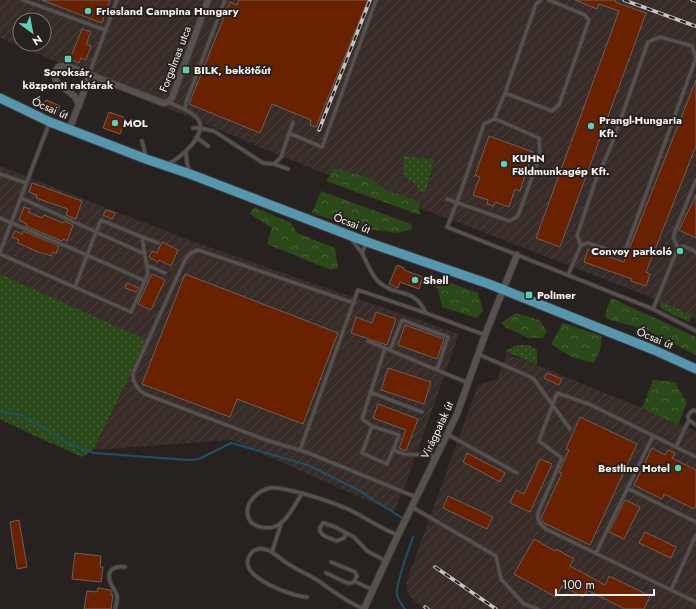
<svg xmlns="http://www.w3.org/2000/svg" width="696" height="609" font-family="Jost,sans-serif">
<defs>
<pattern id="industrial-furrows" width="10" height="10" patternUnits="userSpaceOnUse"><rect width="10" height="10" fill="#372c27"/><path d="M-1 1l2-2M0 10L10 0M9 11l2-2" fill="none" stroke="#4b413c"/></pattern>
<pattern id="grass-dots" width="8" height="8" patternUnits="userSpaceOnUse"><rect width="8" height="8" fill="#2b4818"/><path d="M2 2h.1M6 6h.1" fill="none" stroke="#4a633a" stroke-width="1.8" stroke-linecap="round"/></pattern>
<pattern id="forest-crowns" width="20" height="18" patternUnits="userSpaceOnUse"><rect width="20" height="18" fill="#2b4818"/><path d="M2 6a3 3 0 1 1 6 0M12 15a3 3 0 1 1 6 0" fill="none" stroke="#4a633a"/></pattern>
</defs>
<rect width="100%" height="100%" fill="#27221f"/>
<path fill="url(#industrial-furrows)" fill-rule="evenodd" d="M0,0H696V319L645,295L470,227L308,167L0,38ZM20,20H44V44H20Z
M0,166L189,240L459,334L406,483L394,512L231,440L93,450L146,340L0,274Z
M507,353L677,422L696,431V609H424L413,600L407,592L406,583L478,385L497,379Z"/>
<path fill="url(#grass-dots)" d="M404,156L434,160L425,193L418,191L417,185L403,175Z
M0,274L147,340L93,450L82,457L33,435L0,419Z
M660,301L692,315L689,322L663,310L659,305Z
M517,345H528L537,350V365L505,351Z"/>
<path fill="url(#forest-crowns)" d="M334,168L369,178L388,191L419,201L420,215L326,181Z
M321,191L411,224L412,229L398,233L359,228L312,213Z
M254,207L291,223L297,233L335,248L338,268L331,270L267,244L272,228L250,214Z
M432,276L478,293L483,310L477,318L442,307L438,289L428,283Z
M611,298L696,337V355L647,330L607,319L605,314Z
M516,313L539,320L547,331L543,338H528L505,327L501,323Z
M563,323L602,336L600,350L594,363L571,357L551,344Z
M653,380L675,382L687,403L678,425L642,408Z"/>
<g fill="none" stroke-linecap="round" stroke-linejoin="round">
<path stroke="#1c5168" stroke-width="2" d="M0,412L22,415L72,445L94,453L189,460L199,459L231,443L308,465L360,491L402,518
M405,609C402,605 398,600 397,595C395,585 409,549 413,537"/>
</g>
<path fill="#692100" stroke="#696260" d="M42,0H110L102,23Z
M239,0H368L316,127L310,125L311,120L272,104L260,133L189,104L230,2L237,5Z
M575,0H616L615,2L646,13L560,247L536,238L619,11L599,4L597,9Z
M82,29L91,32L86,44L91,46L86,60L81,58L79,63L70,59Z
M696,80V146L646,272L650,274L646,286L631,281L632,279L584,262L588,249L624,262Z
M46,100L60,106L56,115L41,109Z
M109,112L126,118L120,134L103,128Z
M489,136L533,152L520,191L515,189L509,207L495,202L493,206L487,204L488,200L473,195L480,177L475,175Z
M32,183L82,201L76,219L66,215L68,209L36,198L37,195L29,192Z
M696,195V238L679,230Z
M24,207L30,209L28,212L42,218L44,215L63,223L64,221L73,225L67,241L63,239L62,241L26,226L27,224L19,220Z
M106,210L115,213L112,219L103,215Z
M15,231L22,234L23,231L59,246L56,253L53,252L51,256L44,253L43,254L18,243L19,240L12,237Z
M162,242L178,250L171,266L159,260L158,262L149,257L152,251L157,253Z
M397,265L404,268V270L423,277L419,289L400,282L398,288L389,284Z
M152,274L165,280L151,310L138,304Z
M185,274L338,333L303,424L237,399L230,417L142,384Z
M127,283L139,288L136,292L125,288Z
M376,312L396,319L387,345L351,333L356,317L372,323Z
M405,325L444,339L437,359L398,345Z
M388,368L431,382L424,404L381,390Z
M547,373L562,379L559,385L544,378Z
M378,404L418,419L406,451L399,448L406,430L373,418Z
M580,417L637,444L590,545L544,523L541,518L562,473L559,472L569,450L566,449Z
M652,448L665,455L668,450L675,453L672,458L696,470V506L694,509L664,494L662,499L634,485Z
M467,453L505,473L500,482L463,462Z
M540,459L552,464L530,512L510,503L516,490L524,494Z
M448,496L493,517L487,529L443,508Z
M625,500L640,507L624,539L609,532Z
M19,520L27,567L17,569L10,522Z
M645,532L676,547L671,558L639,543Z
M534,539L555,551L556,549L574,559L570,566L605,585L609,576L650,596L644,609H625L587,590L583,597L562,586L556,597L514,574Z
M75,553L101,556L100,567H103L101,582L72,579Z
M98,588L111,590V595H113L111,609H84L87,591L97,592Z"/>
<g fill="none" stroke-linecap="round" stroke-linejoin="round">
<g stroke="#423d3c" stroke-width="5">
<path id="lane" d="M23,0L105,30
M89,74L117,0
M505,93L552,111L559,105L589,20L585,15L549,0
M185,110L186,102L225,0
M494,119L505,93L536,4L541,0
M193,128H200L214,131L263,163L274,164L288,169
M289,133L322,147L376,0
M196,137L208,146
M142,141L146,157
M186,153L187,163L190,172
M168,164C181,158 211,132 196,117C190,110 177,107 169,102
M274,164L281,157L293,122
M0,174L26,183
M447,199L509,221L518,216L540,155L539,138L498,120L494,119L484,124C472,158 461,194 447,227L653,309L696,331
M0,218L87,255L145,281
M142,237L158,243
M352,240L362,253
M366,244L362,253C367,262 371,276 380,283C398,298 413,286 426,313
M678,248L674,239V234L696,180
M0,252L49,124
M0,254L131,312L148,274L142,237L101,220L96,232L21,198
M147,265L165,273
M568,275L581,245L577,236L595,182L611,146L648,42L660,37L692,46L696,58L625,251L621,254L588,243L581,245
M75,287L96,232L145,254
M354,303L198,250C191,252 188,255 185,260L133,373C132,383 137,389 145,394L266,440L306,452L416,497
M653,309L678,248L683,246L693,250L696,253
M368,341L468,383
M390,350L402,320L448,337L437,370
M478,354L533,378L570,429
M370,392L422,412
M696,411L693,410L689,414L688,417L689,420L696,425
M372,426L362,419L385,348
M447,434L517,473
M676,447L689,420
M300,450L358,290L426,313L485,335
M393,450L387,464L362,453L372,426L399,435L393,450L404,454L431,455L434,460
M696,457L589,404L557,393L539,441L562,458L538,513C537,521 540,524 546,529L671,590L696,535
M627,488L696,522
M302,493C296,503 290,516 281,523C272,531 251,529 248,516C244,503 259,490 270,488C279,487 288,490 297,492C316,497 335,503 352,511C368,519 381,529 398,535
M412,507L496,556L501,579L524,604L538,609
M346,533L344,538L337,541C329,538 313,534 323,523L333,526L354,537L367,551L386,561
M272,552L281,524
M596,553L653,436
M331,562L355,572L357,576L354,581
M326,573L347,583H352L354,581L373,590
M671,590L696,602
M307,597C293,597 242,578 248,559C249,556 252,551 255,550C259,548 264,549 267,550C276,553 282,561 290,565C299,571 308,574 317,580C332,590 346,602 364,609
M115,609C116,605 118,600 117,596C116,592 113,588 111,584C105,571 113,566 125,567"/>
</g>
<g stroke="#423d3c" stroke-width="8">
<path id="street" d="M79,106C78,103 77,99 75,97C66,86 48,85 58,67L65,65L163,103L168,102L172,98L208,0
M69,130L83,94L89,74
M364,609L398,535L457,414L485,335L517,255"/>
</g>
<g stroke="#423d3c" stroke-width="11">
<path id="primary" d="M0,98L50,122L146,159L190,174L367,242L489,284L654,350L696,369"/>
</g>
<use href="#lane" stroke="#56504e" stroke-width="3"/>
<use href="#street" stroke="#56504e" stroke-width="6"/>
<use href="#primary" stroke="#5597af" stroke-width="9"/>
<g stroke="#c8c4c3" stroke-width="3.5">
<path id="rail" d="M624,0L695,26
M692,0L696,1
M319,130L370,0
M435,567L496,609
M425,607L428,609"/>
</g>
<use href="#rail" stroke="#27221f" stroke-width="2" stroke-dasharray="6" stroke-linecap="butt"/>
</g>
<g fill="#5eceb7" stroke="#27221f" stroke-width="1.5">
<circle cx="88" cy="11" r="4"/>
<rect x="64" y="55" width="8" height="8" rx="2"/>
<rect x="182" y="66" width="8" height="8" rx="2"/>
<circle cx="115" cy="123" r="4"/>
<circle cx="591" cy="126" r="4"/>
<circle cx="504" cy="164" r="4"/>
<circle cx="680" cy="251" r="4"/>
<circle cx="415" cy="280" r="4"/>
<rect x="525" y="291" width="8" height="8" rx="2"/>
<circle cx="678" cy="468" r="4"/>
</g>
<g text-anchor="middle" stroke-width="4" stroke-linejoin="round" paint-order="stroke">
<g font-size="11" font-weight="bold" fill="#f4f0ef" stroke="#27221f" text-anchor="start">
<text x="96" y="15">Friesland Campina Hungary</text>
<text x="194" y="74">BILK, bekötőút</text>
<text x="68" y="76" text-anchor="middle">Soroksár,<tspan x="68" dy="13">központi raktárak</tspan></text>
<text x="599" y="124">Prangl-Hungaria<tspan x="599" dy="13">Kft.</tspan></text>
<text x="123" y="127">MOL</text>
<text x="512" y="162">KUHN<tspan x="512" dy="13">Földmunkagép Kft.</tspan></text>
<text x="672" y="255" text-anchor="end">Convoy parkoló</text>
<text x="423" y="284">Shell</text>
<text x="537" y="299">Polimer</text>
<text x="670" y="472" text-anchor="end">Bestline Hotel</text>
</g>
<g font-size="11" fill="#f4f0ef" stroke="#27221f">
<text transform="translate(175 59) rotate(-69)" y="4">Forgalmas utca</text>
<text transform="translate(50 108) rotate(24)" y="4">Ócsai út</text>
<text transform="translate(352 223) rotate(21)" y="4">Ócsai út</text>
<text transform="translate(655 338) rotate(23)" y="4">Ócsai út</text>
<text transform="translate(437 430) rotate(-65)" y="4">Virágpatak út</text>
</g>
</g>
<g transform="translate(32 32) rotate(148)"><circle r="19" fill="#27221f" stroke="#797472"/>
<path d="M0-3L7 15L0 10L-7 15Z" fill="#5eceb7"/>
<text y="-6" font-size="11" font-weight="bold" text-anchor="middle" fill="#f4f0ef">N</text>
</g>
<path d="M556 589v6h98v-6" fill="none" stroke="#f4f0ef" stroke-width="2"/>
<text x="562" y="589" font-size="12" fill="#f4f0ef" stroke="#27221f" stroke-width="3" paint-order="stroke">100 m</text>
</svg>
